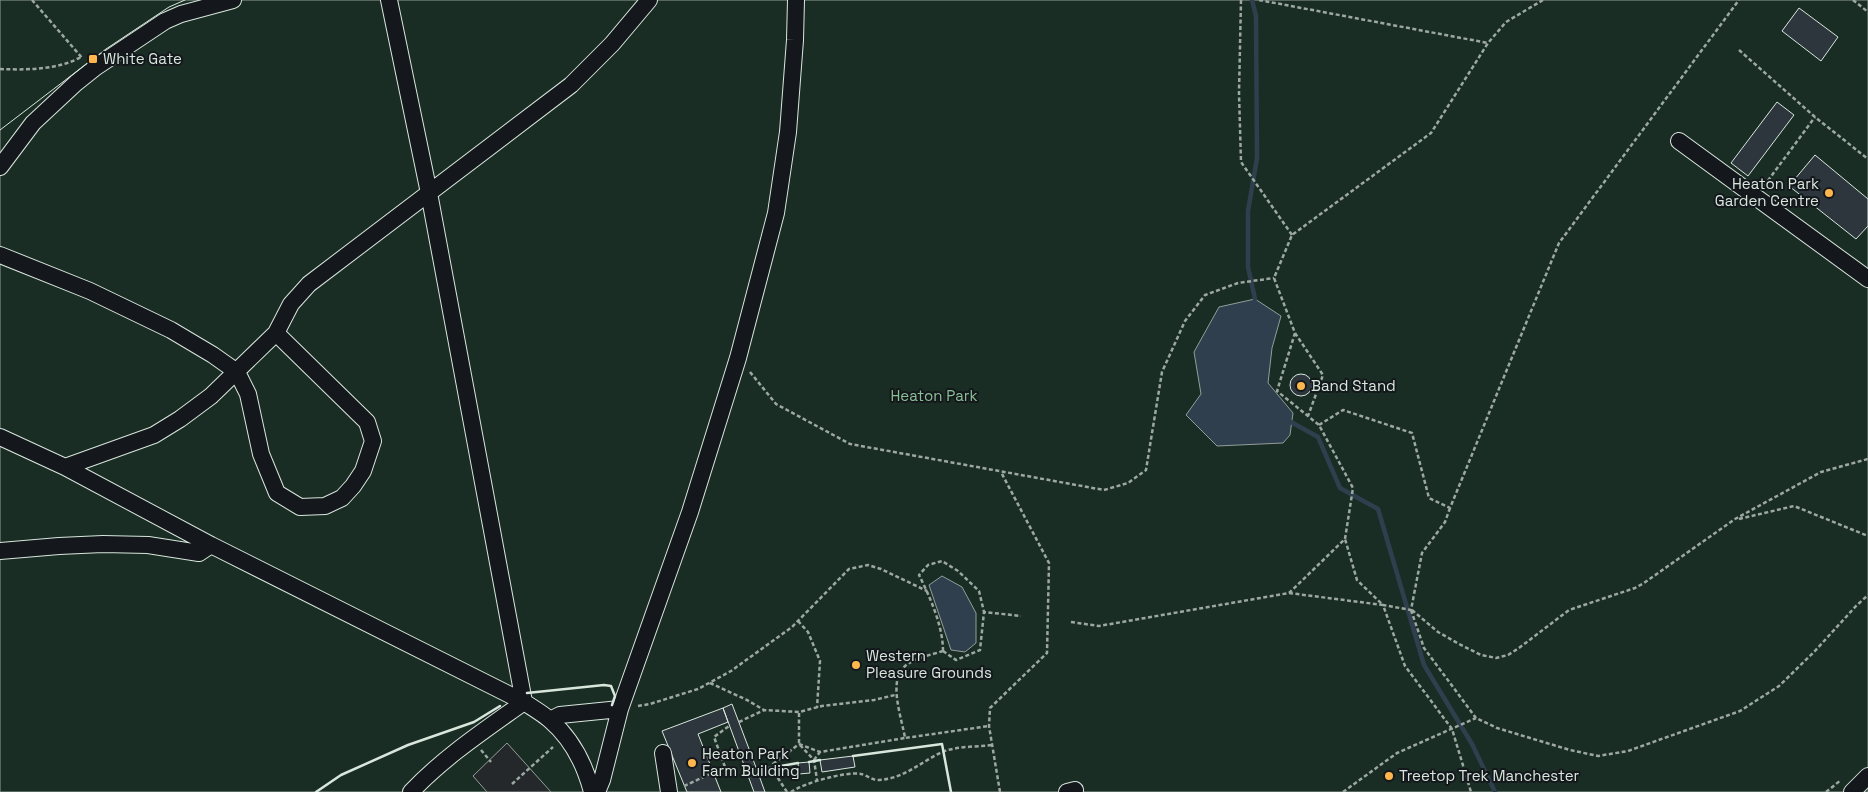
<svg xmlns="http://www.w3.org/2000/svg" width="1868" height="792" font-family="'Space Grotesk',sans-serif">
<rect width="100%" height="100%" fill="#14181c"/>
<path fill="#1a2d24" stroke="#939e99" d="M0,0H1868V792H0Z"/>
<path fill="#24282b" stroke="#939e99" d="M507,743L551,792H487L473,776Z"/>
<path fill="#2f3f4d" stroke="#939e99" d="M1255,299L1281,316L1272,348L1268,383L1293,413L1290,435L1283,443L1217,446L1186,415L1201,394L1194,352L1219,307Z
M942,576L962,587L976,613V643L965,652L951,650L929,585Z"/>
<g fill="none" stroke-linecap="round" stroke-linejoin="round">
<path stroke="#2f3f4d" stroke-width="4.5" d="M1252,0L1256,16L1257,158L1248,211V267L1255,299
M1291,422L1318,437L1340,488L1378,509L1424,665L1472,744L1495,792"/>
</g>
<path fill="#2c363c" stroke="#d8e6dc" d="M1799,8L1838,37L1821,61L1782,31Z
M1777,102L1794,115L1748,176L1731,163Z
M1815,155L1868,199V226L1856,239L1789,186Z
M1290 385a11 11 0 1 1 22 0a11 11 0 1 1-22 0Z
M732,704L757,770L765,792H754L723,708Z
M723,708L728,722L698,734L721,792H687L662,731Z
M853,756L855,767L822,772L820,760Z
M809,762L810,773L799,774L798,763Z"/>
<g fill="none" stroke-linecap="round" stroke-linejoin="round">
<g stroke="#d8e6dc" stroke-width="18">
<path id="minor" d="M1679,141L1868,279
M0,167L33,123L76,83L96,67L165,21L181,14L233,0
M0,255L90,291L171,330L213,355L237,372L248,394L261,454L277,493L300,507L325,506L342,498L353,486L363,471L373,441L367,422L276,333
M0,437L65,467L211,545L524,702L429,193L389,0
M65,467L154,435L180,419L211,396L276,333L291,304L309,284L571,85L612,44L649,0
M0,551L59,546L103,544L148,545L199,553L211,545
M550,720L560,715L620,709
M663,753L669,792
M411,792C444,757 485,730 524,702C533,708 542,713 550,720C572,739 585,765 592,792
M597,792L602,780L620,709L690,512L738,358L776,213L788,132L795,40L796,0
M1067,792L1075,790
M1852,792L1868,776"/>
</g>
<path stroke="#9da8a2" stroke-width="2.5" stroke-dasharray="4 2.5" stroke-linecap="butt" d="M32,0L83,59
M1241,0L1239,93L1241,162L1292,235
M1259,0L1488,43
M1853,0L1868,12
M1739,50L1815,117L1868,159
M0,69C26,70 58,70 81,57
M1764,186L1815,117
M1295,333L1323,375L1308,416
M750,372L776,404L850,444L1104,490L1128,483L1146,470L1162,372L1185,321L1205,295L1238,283L1274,278
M1319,425L1343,410L1412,433L1429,498L1450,508L1559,243L1739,0
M1450,508L1445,522L1422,553L1411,610L1383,605L1405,666L1452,729L1471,792
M1739,519L1794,506L1868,536
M1289,593L1383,605L1357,580L1345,539
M1411,610L1424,648L1476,718L1497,728L1570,750L1598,756L1628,751L1740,711L1779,686L1814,652L1856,606L1868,595
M1412,610L1438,632L1459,644L1481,655L1496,658L1508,655L1519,648L1569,610L1635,588L1644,583L1735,519L1821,472L1868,459
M798,621L808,632L820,661L817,708
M1071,622L1099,626L1289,593L1345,539L1353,488L1319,425L1277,391L1295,333L1274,278L1292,235L1431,133L1488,43L1506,22L1543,0
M943,651C931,655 913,658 904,667C888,682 902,719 905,738L989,726
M943,651C943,626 930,597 919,575L928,565L942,561L958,571L979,591L984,612
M943,651L956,660L980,650L984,612L1021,616
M710,683L747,700L764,710
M638,706L650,704L698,689L731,671L792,627L849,569L868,565L881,569L927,591
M799,713V744L814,760L817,780
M739,722L764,710L799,712L822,706L874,700L895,695
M799,744L820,752L905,738
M481,750L491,762
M814,760L820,752
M512,784L553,747
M684,786L725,767L714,737L729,726
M787,792L772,769L773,764L799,744
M791,792C804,783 846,771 861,774C867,775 873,781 879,780C903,779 921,762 942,752C957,746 976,747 992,745
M1000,792L989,726L990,708L1047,653L1049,563L1001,472
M1343,792L1397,753L1476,718
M1826,792L1841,780"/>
<use href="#minor" stroke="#14181c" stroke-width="16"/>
<path stroke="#d8e6dc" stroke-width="1" d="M0,130L106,49L169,7L185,0"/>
<path stroke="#d8e6dc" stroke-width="2.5" d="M527,693L604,685L611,686L615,696L612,705
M853,756L942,744L951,792
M809,762L820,760
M757,770L798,763
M316,792L341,775L408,745L474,722L500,706"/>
</g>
<g fill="#ffb74d" stroke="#14181c" stroke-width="2">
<rect x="88" y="54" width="10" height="10" rx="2.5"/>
<circle cx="1829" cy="193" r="5"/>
<circle cx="1301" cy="386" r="5"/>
<circle cx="856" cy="665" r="5"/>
<circle cx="692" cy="763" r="5"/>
<circle cx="1389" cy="776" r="5"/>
</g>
<g text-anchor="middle" stroke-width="4" stroke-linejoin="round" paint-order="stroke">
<g font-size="15" fill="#d8e6dc" stroke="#14181c" text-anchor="start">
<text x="103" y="64">White Gate</text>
<text x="1819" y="189" text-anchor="end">Heaton Park<tspan x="1819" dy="17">Garden Centre</tspan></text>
<text x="1311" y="391">Band Stand</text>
<text x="866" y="661">Western<tspan x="866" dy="17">Pleasure Grounds</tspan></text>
<text x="702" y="759">Heaton Park<tspan x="702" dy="17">Farm Building</tspan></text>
<text x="1399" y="781">Treetop Trek Manchester</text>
</g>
<g font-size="15" fill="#8ac095" stroke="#14181c">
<text x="934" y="401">Heaton Park</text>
</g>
</g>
</svg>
